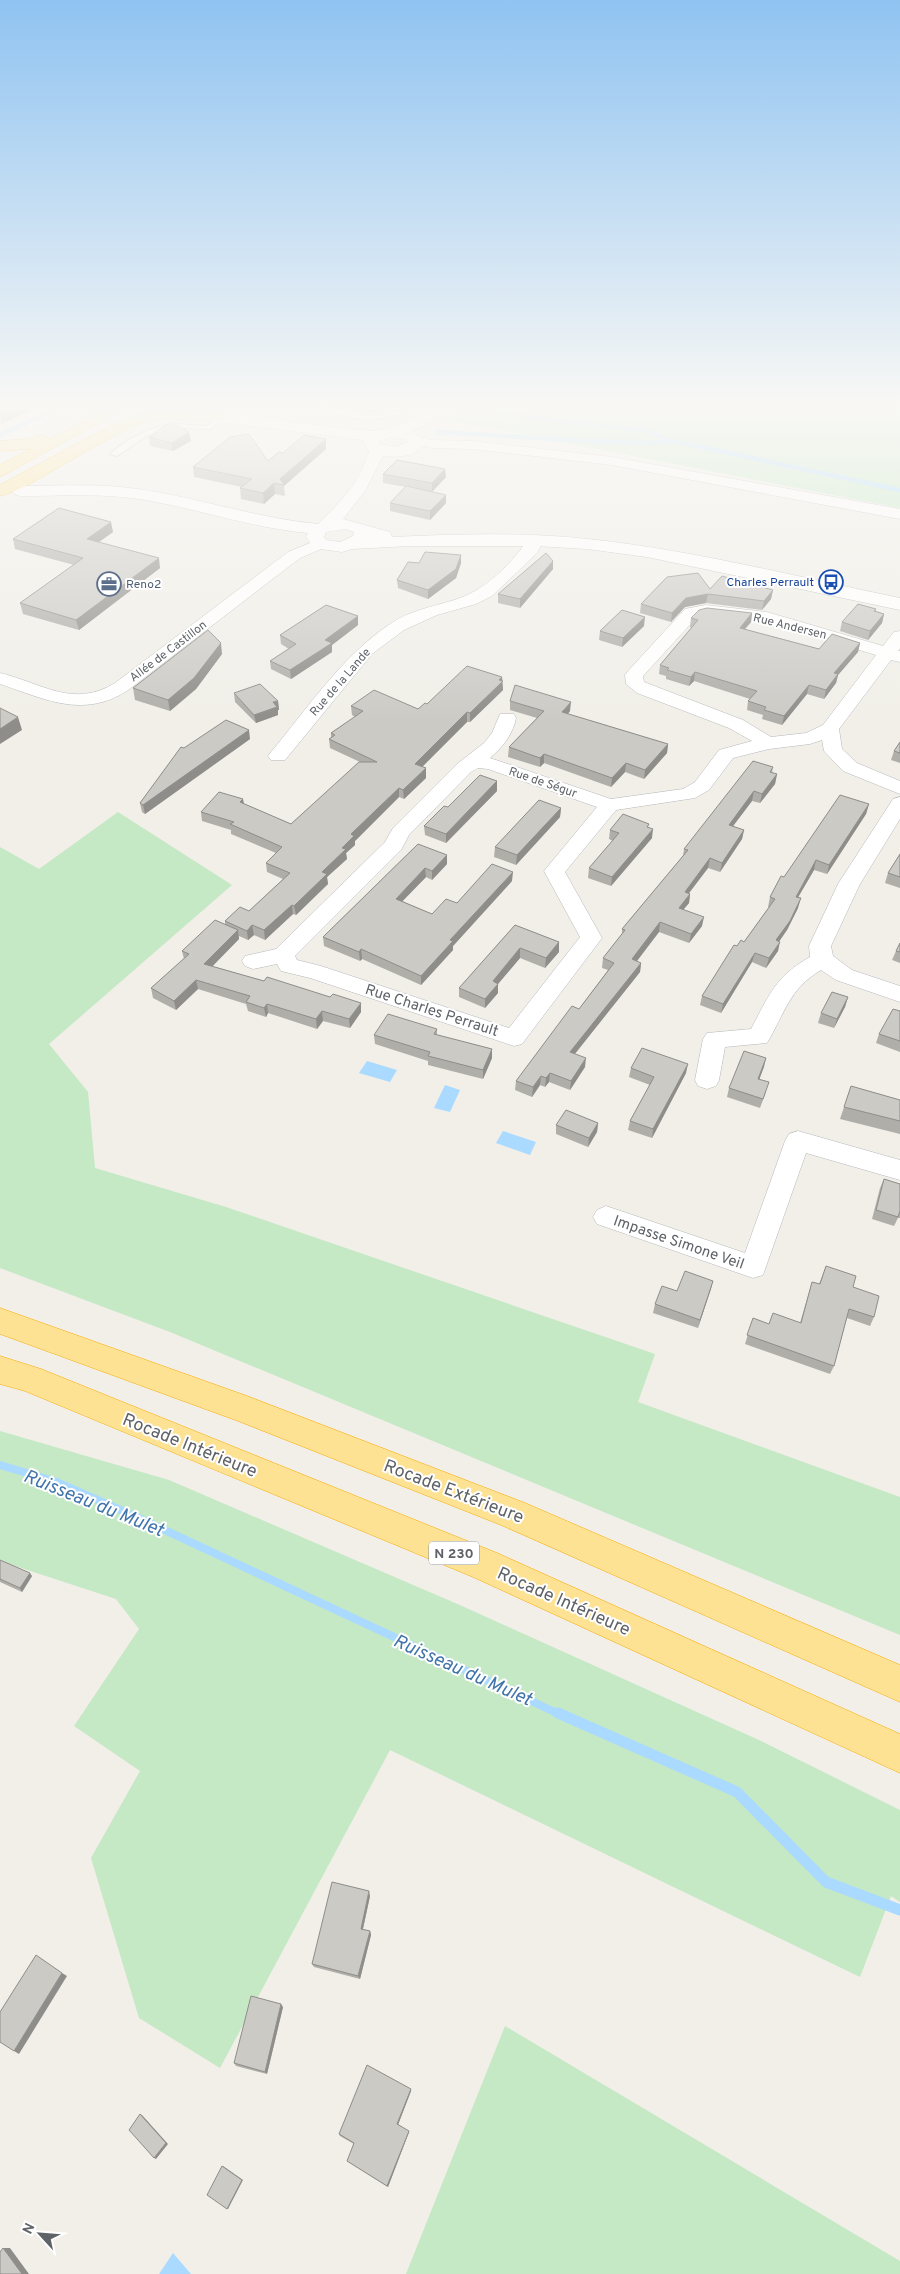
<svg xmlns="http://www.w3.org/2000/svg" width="900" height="2274" font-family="Overpass,sans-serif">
<rect width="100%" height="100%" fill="#f1efe8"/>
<path fill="#c5e8c5" d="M457,407H900V508L442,419Z
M118,812L232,885L49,1044L88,1092L95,1168L226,1207L655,1354L638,1402L900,1497V1635L170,1332L0,1268V847L39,869Z
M0,1431L169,1480L462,1606L761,1741L900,1810V1902L891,1896L860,1977L390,1750L220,2068L139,2018L91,1858L140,1771L74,1726L139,1629L116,1599L0,1561Z
M505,2026L900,2261V2274H406Z"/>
<path fill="#aadaff" d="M367,1061L397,1070L390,1082L359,1073Z
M445,1085L460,1090L450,1112L434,1108Z
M503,1131L536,1142L530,1155L496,1143Z
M173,2253L191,2274H159Z"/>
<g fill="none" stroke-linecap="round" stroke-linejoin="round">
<path stroke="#aadaff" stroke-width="4.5" d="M487,407L503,414L647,431L673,441L900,490
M437,432L589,441L651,443L670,441
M0,435L62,407"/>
<path stroke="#aadaff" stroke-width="8" d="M0,1465L54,1481L141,1519L561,1715"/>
<path stroke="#aadaff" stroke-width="11" d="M558,1713L737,1792L826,1882L900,1910"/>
<g stroke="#b5b8bc" stroke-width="2">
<path id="lane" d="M268,407H275L260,423H256V421Z
M304,407C314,407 326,405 335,407C346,409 354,415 366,416C387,416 407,407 428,407L389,417L365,420Z
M221,415L224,417L211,429L174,428L160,431L145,437L117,456L110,454C126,439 153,425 175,424C186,424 197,426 207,426Z"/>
</g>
<g stroke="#b5b8bc" stroke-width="1">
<path id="street" d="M416,436L432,440L472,441L612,457L900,509V519L612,465L472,449L432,448L411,443L409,440Z
M535,536L543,541L537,553L492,596L476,604L437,615L404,630L372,654L285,760H271L268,756L271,752C308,708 342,656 390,624C413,608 441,606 465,596C491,585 514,560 529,538Z
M320,539L326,541L328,544L326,547L300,558L127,691C82,719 45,699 0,684V673C42,683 73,709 115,683L288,552Z
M706,605L767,612L883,646L894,632L900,631V648L898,651H900V662L891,660L839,729L842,749L857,763L900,781V794L843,771L824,751L822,740L810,744L769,749L733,758L709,790L695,798L616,810L565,872L602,938L522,1044L514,1046L310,978L281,971L277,964L253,969L245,966L242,961L245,956L276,949L385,842L393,828L457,764L484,743L492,733L500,714H514L516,718C513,734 503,747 490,758L611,799L683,789L695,782L719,750L752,741L729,728L637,693L626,684L625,675L628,671L685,609ZM706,615L765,622L876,655L823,725L806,733L771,737L743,720L644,682L643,676L697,617ZM478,768L488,769L597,807L544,871L580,937L509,1028L321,966L297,960L295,956L401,850L409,835L471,772Z
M900,797V819L860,884L831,946L833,956L852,970L900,986V1002L836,980L821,970C789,989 785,1013 767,1043L725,1047L719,1080L716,1086L707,1089L698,1086L695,1080L703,1039L707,1033L751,1029C769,995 776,976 810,957L809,946L838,884L893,799Z
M798,1131L900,1160V1180L806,1153L763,1275L753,1278L597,1224L593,1217L597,1210L606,1206L745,1253L785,1141L789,1134Z"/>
</g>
<g stroke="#b6babf" stroke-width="1">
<path id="secondary" d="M432,407H449L424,426L412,431L424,440C421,457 397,458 383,456L365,491L343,519L390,532L392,537C455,534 526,532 588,539C693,550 797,577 900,598V610L647,557L587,549L535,546H410L352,549L342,552L314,548L306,537L308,533C251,528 196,508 139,499C100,493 60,496 20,496L14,494L12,491L14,488L20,486C59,486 99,483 138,489C199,498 257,518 318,524C340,503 361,481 369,451L363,440L221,422L213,417L216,414L221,412L344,429L375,431L393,428L414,420ZM390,437L405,439L408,442L396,447L380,444L379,441ZM346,529L354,532L353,536L340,542L326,540L324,537L326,532Z"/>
</g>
<g stroke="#f9ab00" stroke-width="1">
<path id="highway" d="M108,407L116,412L113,415L0,477V465L31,449L0,451V441L28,439L42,435L49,439Z
M174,408L221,412L229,417C223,426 163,415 147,421C113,434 83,454 52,471C35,481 19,491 0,496V485L110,426L141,413Z
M0,1308L247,1396L525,1503L900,1665V1702L501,1525L238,1421L0,1334Z
M0,1356L41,1369L497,1553L900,1734V1773L473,1577L25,1391L0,1384Z"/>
</g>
<use href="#lane" fill="#fff" fill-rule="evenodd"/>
<use href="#street" fill="#fff" fill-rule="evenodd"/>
<use href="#secondary" fill="#fff" fill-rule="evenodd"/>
<use href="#highway" fill="#fde293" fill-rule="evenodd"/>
</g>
<path fill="#afaea9" d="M347,407H394L366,414L352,411Z
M189,432L191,441L173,451L150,446L149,437Z
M326,449L284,486L285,496L275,494L264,504L241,499L240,488L242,487L194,477L193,467L268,461L283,453Z
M383,474L446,477L432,492L446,503L430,520L390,511V503L406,487L383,483Z
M113,532L99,542L160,568L79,630L23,614L20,603L74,565L15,549L13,539Z
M553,561V569L520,608L498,603V594Z
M419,563H461L456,578L428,599L398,588L397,580Z
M710,589L773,590L771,599L762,610L706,603L685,607L671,622L640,613L641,604Z
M876,609V611L884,614L882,623L868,640L840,631L842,622Z
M752,613L751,622L745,629L819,649L860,643L858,652L838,675L836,683L824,699L807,694L782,725L762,719L763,715L747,710L748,701L750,699L694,681L689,686L666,679V676L659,674L660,665L691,628L690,627L691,618Z
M358,625L332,645V652L291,679L271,669L270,661L289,649L281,644L280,635Z
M644,626L622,647L599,640L600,631Z
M222,654L196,689L170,711L135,700L133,688Z
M502,677L503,690L470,722H467L422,767L426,768V778L404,799L399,797L355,841V845L346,853L347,859L327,877L328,884L296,915L293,914L265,940L254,935L248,940L239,936V939L212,966L264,981L330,997L361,1003V1012L350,1028L323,1021L317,1029L268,1013L266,1017L248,1011L246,1004L198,989L176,1010L153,998L151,988L184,959L182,951L225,925V921L249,911L283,879L267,872L266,863L276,853L231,834V830L202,821L201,812L244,804L291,824L360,762L330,748L329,739L331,738V733L355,717L352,715L351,706L418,709L427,704Z
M234,693L278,701L279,710H278V715L256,723L235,702Z
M510,701L570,711L568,714L668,744L667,753L644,779L625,772L611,787L544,763L540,767L508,757L509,747L537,718L510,710Z
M250,739L145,814L142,812L140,803L184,748Z
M900,742V763L891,760L894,751Z
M773,767L772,773L777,774L775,784L760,803L752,801L733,826L744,830L742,839L720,872L708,868L689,893L690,894L689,903L683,910L702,926L689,943L659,932L636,961L641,963L640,972L575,1054L585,1067L570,1090L549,1082L545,1087L540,1085L532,1097L515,1090L516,1081L579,1009L608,970L602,968L603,958L622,934V929L683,856L684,849Z
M497,781V791L446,843L425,835L424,826L448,807Z
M869,804L866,814L827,874L814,870L798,897V908L787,930L779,941L778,951L766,968L752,962L721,1013L700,1005L702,996L737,946L744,942L769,907H768L770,897L784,877Z
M561,808L560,817L516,865L494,857L495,847Z
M649,824L648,827L652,838L611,886L588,878L589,868L613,841L609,839L610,830Z
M418,844L447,864L432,880L426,877L402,901L432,914L457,903L512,881L453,946V950L421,985L362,959L360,961L324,946L323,937Z
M900,854V888L885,883L888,873Z
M515,925L559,942V952L545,968L520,958L498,984V993L485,1008L459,997V988Z
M900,943V963L892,960L896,951Z
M848,997L845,1007L834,1028L818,1023L821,1013Z
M900,1011V1052L876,1043L879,1034Z
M437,1029V1035L492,1049V1058L483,1079L428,1065V1061L375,1044L374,1035Z
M766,1058L759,1080L766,1092L760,1108L727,1097L729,1088Z
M631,1068L686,1073L652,1138L628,1130L630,1121L650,1085L629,1077Z
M851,1086L900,1100V1134L840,1119Z
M598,1123L597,1132L588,1147L556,1134V1125Z
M884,1179L900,1184V1218H898L894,1226L872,1219L880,1188Z
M826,1266L853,1287L874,1317L870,1326L847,1318L834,1366L830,1374L745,1344L753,1318L769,1324L800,1323L812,1282L819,1284Z
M713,1281L698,1328L653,1313L655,1304L677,1291Z
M0,1560L32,1576L22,1592L0,1582Z
M370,1896L363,1929L370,1931L371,1935L360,1979L314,1967L312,1964Z
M283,2007L267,2074L236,2066L234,2063Z
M411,2089V2091L398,2124L409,2132L388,2187L347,2161L354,2144L340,2136L339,2134Z"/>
<path fill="#8f8d8a" d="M10,407H39L1,424L0,411Z
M366,407H394L366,414Z
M189,432L191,441L173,451L172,443Z
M326,439V449L284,486L280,479Z
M445,469L446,477L432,492V483Z
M274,483L275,494L264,504L263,493Z
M446,495V503L430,520V511Z
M111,522L113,532L89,549L87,539Z
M461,555V563L456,578L428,599V590Z
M159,558L160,568L79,630L76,620Z
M553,561V569L520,608V599Z
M773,590L771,599L762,610L764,601Z
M708,594L706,603L685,607L671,622L672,613L686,598Z
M752,613L751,622L738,637L740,628Z
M884,614L882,623L868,640L870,631Z
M358,616V625L332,645V652L291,679L290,670L325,640Z
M645,617L644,626L622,647L623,638Z
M221,643L222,654L196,689L170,711L168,700Z
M860,643L858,652L838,675L836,683L824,699L826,690L834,673Z
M695,672L694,681L689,686L691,677Z
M502,677L503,690L470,722V713Z
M809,685L807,694L782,725L784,716Z
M278,701L279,710H278V715L256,723L254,715L273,702Z
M571,702L570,711L562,721V712Z
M467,712V722L415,774V764Z
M18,717L22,730L0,744V729Z
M249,730L250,739L145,814L143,805Z
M668,744L667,753L644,779L645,770Z
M544,754V763L540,767V758Z
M626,763L625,772L611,787L612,778Z
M426,768V778L404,799L403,790Z
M777,774L775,784L760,803L762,794Z
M497,781V791L446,843V834Z
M399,788V797L355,841V845L346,853L347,859L327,877L328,884L296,915L294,906L342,848L351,834Z
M754,791L752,801L727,834L729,825Z
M243,799L245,808L240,802Z
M869,804L866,814L827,874L829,865Z
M561,808L560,817L516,865L517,855Z
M653,829L652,838L611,886L612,877Z
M744,830L742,839L720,872L722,863Z
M447,855V864L432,880V871Z
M710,858L708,868L683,901L685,892Z
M816,860L814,870L793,906L796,897Z
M425,868L426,877L396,908V899Z
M513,872L512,881L453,946V950L421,985V976L450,940Z
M690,894L689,903L677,917L679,908Z
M801,898L798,908L787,930L774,949L776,940Z
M292,905L293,914L265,940L264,930Z
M704,917L702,926L689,943L691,934Z
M660,922L659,932L631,969L632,959Z
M252,925L254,935L248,940L247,931Z
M238,930L239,939L206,973L204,964Z
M559,942V952L545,968L546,958Z
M780,942L778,951L766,968L769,958Z
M520,948V958L498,984V993L485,1008V999L493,981Z
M361,949L362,959L360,961L359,952Z
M755,953L752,962L721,1013L723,1004Z
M641,963L640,972L569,1061L570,1052Z
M196,980L198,989L176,1010L174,1001Z
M848,997L845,1007L834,1028L837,1019Z
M361,1003V1012L350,1028L349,1019Z
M267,1004L268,1013L266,1017L264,1008Z
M322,1011L323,1021L317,1029L316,1019Z
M492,1049V1058L483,1079V1070Z
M586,1058L585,1067L570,1090L571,1081Z
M766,1058L764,1067L756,1088L758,1079Z
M688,1064L686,1073L652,1138L653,1129Z
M550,1073L549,1082L545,1087L546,1078Z
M541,1076L540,1085L532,1097L533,1087Z
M598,1123L597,1132L588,1147L589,1138Z
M713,1281L711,1289L698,1328L700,1320Z
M30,1573L32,1576L22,1592L20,1588Z
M369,1891L370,1896L362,1933L361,1929Z
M370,1931L371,1935L360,1979L358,1976Z
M62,1973L67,1976L19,2054L14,2051Z
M281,2004L283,2007L267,2074L265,2072Z
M411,2089V2091L398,2125L397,2124Z
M140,2114L142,2115L168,2144L156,2159L154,2158Z
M409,2131V2132L388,2187L387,2186Z
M223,2166L243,2180L228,2209H227Z
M3,2248H10L29,2274H22Z"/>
<path fill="#cccac5" stroke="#8f8d8a" d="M0,407H10L0,411Z
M170,422L189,432L172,443L149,437Z
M249,434L268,461L279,452L283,453L304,435L326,439L280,479L284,485L274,483L263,493L240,488L252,479L193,467L230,437Z
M397,460L445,469L432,483L383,474Z
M406,486L446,495L430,511L390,503Z
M59,508L111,522L87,539L159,558L76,620L20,603L83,558L13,539Z
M425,552L461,555L456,569L428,590L397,580L408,562L419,563Z
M546,553L553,561L520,599L498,594Z
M698,573L710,589L722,576L773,590L764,601L708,594L686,598L672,613L641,604L667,577Z
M858,604L876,609L874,611L884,614L870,631L842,622Z
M326,605L358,616L325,640L332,643L290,670L270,661L296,644L280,635Z
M707,608L752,613L740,628L819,649L832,634L860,643L834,673L838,674L826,690L809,685L784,716L764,710L766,707L748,701L757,691L695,672L691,677L667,670L669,668L660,665L698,620L691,618L699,610Z
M622,610L645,617L623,638L600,631Z
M208,630L221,643L194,678L168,700L133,688Z
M467,666L502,677L499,680L503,681L470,713L467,712L415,764L426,768L403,790L399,788L351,834L354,836L342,848L346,849L322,872L327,874L294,906L292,905L264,930L252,925L247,931L225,921L240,907L249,911L290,873L266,863L282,847L230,824L234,822L201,812L219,792L243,799L240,802L291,824L359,762H377L329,739L335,735L331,733L363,711L351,706L374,690L418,709L425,703L427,704Z
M260,684L278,701L273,702L277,707L254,715L234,693Z
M515,685L571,702L562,712L668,744L645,770L626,763L612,778L544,754L540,758L509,747L544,711L510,701Z
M0,708L18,717L0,729Z
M226,720L249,730L143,805L140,803L181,747L184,748Z
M900,742V753L894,751Z
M753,761L773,767L770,772L777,774L762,794L754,791L729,825L744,830L722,863L710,858L685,892L690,894L679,908L704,917L691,934L660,922L632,959L641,963L570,1052L586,1058L571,1081L550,1073L546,1078L541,1076L533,1087L516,1081L572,1006L579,1009L614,963L603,958L625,930L622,929L688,850L684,849Z
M480,775L497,781L446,834L424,826L444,806L448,807Z
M840,795L869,804L829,865L816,860L796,897L801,898L790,921L776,940L780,942L769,958L755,953L723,1004L702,996L734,945L737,946L741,940L744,942L775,899L770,897L781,876L784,877Z
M539,800L561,808L517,855L495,847Z
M623,814L649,824L647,827L653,829L612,877L589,868L619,833L610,830Z
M418,844L447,855L432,871L425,868L396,899L432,914L446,899L457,903L492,864L513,872L450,940L453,941L421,976L361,949L359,952L323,937Z
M900,854V877L888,873Z
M215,920L238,930L204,964L264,981L267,977L330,997L333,994L361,1003L349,1019L322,1011L316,1019L267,1004L264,1008L246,1002L250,996L196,980L174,1001L151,988L189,954L182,951Z
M515,925L559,942L546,958L520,948L493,981L498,984L485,999L459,988Z
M900,943V952L896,951Z
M832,992L848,997L837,1019L821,1013Z
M893,1009L900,1011V1041L879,1034Z
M388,1014L437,1029L434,1034L492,1049L483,1070L428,1056L430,1052L374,1035Z
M642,1048L688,1064L653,1129L630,1121L654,1077L631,1068Z
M744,1051L766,1058L758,1079L769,1082L763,1099L729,1088Z
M851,1086L900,1100V1121L844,1107Z
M566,1110L598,1123L589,1138L556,1125Z
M884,1179L900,1184V1211L898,1217L876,1210Z
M826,1266L856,1276L853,1287L879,1296L874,1317L849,1309L834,1366L747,1335L753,1318L769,1324L773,1313L801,1323L812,1282L820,1284Z
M685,1271L713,1281L700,1320L655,1304L662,1286L677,1291Z
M0,1560L30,1573L20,1588L0,1579Z
M332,1882L369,1891L361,1929L370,1931L358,1976L312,1964Z
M36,1955L62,1973L14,2051L0,2042V2012Z
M251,1996L281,2004L265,2072L234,2063Z
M367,2065L411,2089L397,2124L409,2131L387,2186L347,2161L354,2143L339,2134Z
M140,2114L166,2143L154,2158L129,2130Z
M222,2166L242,2180L227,2209L207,2195Z
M3,2248L22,2274H0V2252Z"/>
<linearGradient id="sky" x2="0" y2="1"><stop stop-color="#8fc3f1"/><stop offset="0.56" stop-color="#f9f8f5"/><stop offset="1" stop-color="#f9f8f5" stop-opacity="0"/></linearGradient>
<rect width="900" height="725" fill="url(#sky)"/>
<defs>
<g id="bus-ring" transform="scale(1.25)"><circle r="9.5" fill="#fff" stroke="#1a4fb4" stroke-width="1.5"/><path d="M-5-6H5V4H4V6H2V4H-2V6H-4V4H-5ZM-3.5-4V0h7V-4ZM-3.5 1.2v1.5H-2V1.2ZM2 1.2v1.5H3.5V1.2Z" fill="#1a4fb4"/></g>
<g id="office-ring" transform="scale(1.25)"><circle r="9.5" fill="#fff" stroke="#5c6f8a" stroke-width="1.5"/><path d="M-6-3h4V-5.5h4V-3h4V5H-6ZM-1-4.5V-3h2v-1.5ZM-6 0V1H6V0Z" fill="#5c6f8a"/></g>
</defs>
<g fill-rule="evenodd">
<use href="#bus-ring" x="831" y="582"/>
<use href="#office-ring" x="109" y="584"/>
</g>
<g text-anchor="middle" stroke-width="4" stroke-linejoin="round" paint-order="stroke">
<g font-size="12" fill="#164399" stroke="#fff" text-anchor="end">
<text x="814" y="586">Charles Perrault</text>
</g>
<g font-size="12" fill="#4e5e75" stroke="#fff" text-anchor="start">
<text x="126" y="588">Reno2</text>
</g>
<g font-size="12" fill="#5f6368" stroke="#fff">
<text transform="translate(790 626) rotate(14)" y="4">Rue Andersen</text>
<text transform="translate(168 651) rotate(-37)" y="4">Allée de Castillon</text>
<text transform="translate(340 682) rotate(-49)" y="4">Rue de la Lande</text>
<text transform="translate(543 782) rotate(19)" y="4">Rue de Ségur</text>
</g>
<rect fill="#fff" stroke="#8f9295" stroke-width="1" x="429" y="1541.5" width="50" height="23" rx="4"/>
<g font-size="14" font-weight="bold" fill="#5f6368">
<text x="454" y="1558">N 230</text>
</g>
<g font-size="15" fill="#5f6368" stroke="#fff">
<text transform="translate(432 1010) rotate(18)" y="5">Rue Charles Perrault</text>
<text transform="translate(679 1242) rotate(19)" y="5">Impasse Simone Veil</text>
</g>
<g font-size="18" fill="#5f6368" stroke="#fff">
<text transform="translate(190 1445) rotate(22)" y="6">Rocade Intérieure</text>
<text transform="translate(454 1491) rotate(21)" y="6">Rocade Extérieure</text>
<text transform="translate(564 1601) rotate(24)" y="6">Rocade Intérieure</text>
</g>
<g font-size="19" font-style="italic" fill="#4174aa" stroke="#fff">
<text transform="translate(94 1502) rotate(22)" y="7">Ruisseau du Mulet</text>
<text transform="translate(463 1669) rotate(24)" y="7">Ruisseau du Mulet</text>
</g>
</g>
<g transform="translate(40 2234) rotate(296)" stroke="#ffffff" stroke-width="4" paint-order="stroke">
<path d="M0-4L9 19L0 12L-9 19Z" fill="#5f6368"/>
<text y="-8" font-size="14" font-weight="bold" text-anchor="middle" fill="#5f6368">N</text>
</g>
</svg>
